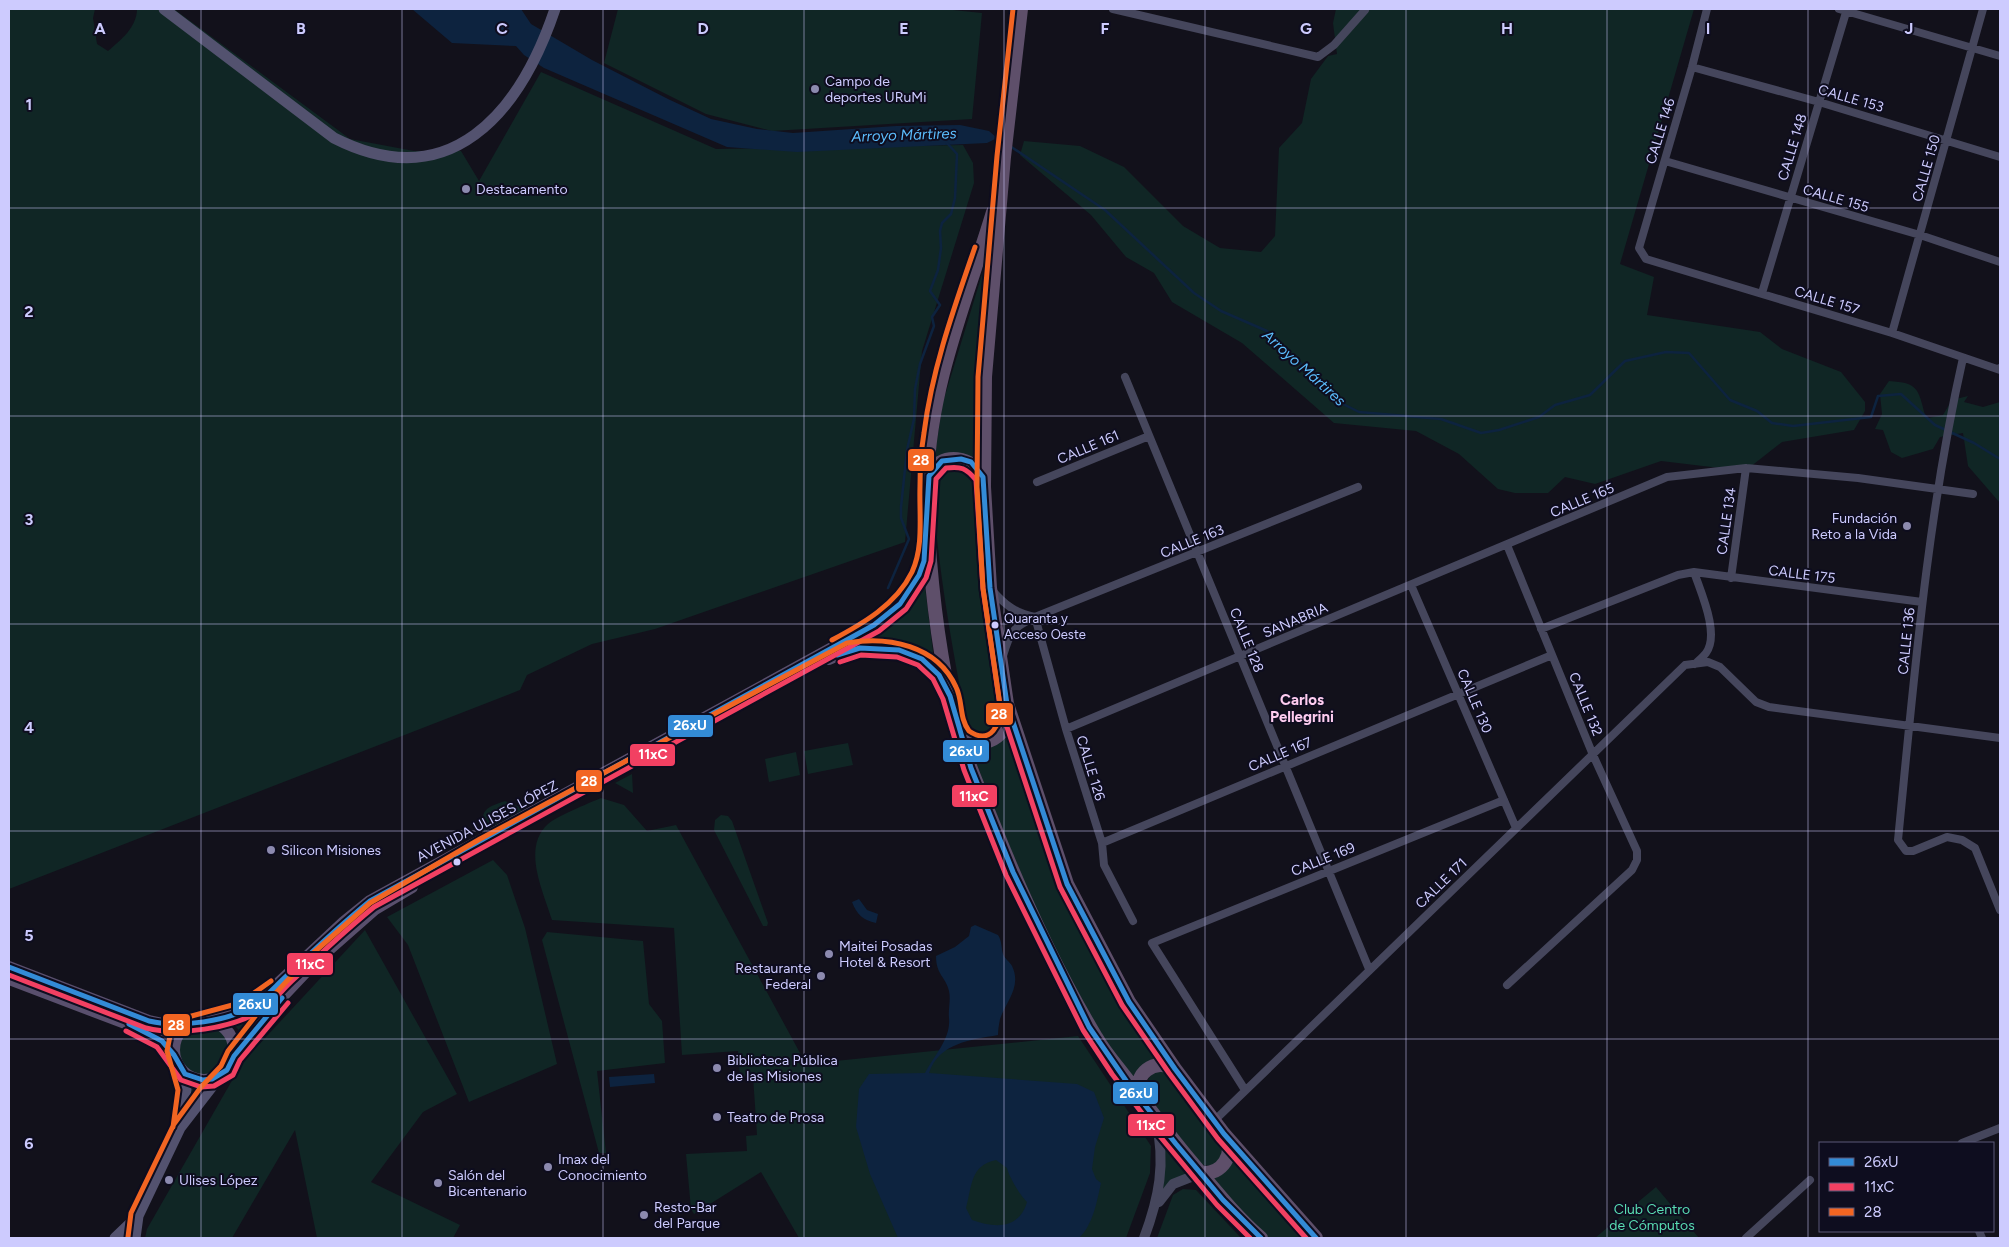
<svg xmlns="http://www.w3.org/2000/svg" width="2009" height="1247" font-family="Figtree,sans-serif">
<rect width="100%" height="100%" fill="#12111b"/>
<path fill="#102625" d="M9,9H95L93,18L97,44L108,51C121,40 137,27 137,9H174L350,139L414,151H461L479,181L541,72L716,149L963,145L973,163L974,183L922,351L905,542L655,629L592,644L527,675L520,690L9,889Z
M618,9H943L982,13L972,119L772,131L706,114L604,63Z
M1336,9H1694L1620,264L1654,277L1647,315L1760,332L1782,349L1841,372L1865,402V411L1854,430L1782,442L1745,471L1661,461L1595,484L1565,477L1548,493H1515L1498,489L1459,454L1416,431L1334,423L1242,343L1172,302L1154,273L1126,257L1091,215L1020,155L1024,141L1080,146L1124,167L1183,226L1220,248L1261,252L1275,236L1279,148L1302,123L1311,79L1328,56L1337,54L1333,23Z
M991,245L979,466L934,460L943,402Z
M1889,381C1918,383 1918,388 1925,415L1928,418L1943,415L1952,400L1968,396L1964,402L1983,407L2000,402V503L1968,466L1963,433L1940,437L1933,449L1902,458L1891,452L1883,430L1875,429L1882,414L1880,394Z
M955,469C970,473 974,478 978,493L991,644L1003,714L996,731C985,735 976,733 968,724C959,689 926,507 937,483C941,475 948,472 955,469Z
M924,579L934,660L905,646L841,650L537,815L536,814L897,617Z
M1009,725L1066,884L1171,1066L1136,1081L1100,1035L1042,928L967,740L975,744Z
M848,743L853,765L808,774L804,751Z
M796,752L800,775L769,782L765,759Z
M632,774L633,793L615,783Z
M601,798L624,805L647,831L676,825L806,1064L1078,1036L1151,1146L1150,1173L1126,1238H799L761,1172L694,1214L691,1209L686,1154L747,1151L746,1136L757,1135L753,1076L740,1077L738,1051L682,1055L674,928L552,920C544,893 521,848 548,824C559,815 587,804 601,798Z
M505,801L525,809L483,831C481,809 485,808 505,801Z
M721,815L728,816L732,821L768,923L767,926H763L714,830L715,820Z
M493,860L507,875L525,928L557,1064L469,1102L408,945L387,917Z
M373,906L242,1039L238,1029L230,1021L259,1007Z
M365,930L457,1094L423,1112L371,1182L460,1225L453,1238H317L295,1130L232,1238H145L147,1229L242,1063Z
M547,932L643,941L649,1004L662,1021L665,1063L597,1071L606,1153H599L542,940Z
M179 1050a25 25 0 1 1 50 0a25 25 0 1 1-50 0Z
M1159,1070L1173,1073L1225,1143L1219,1162L1209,1166L1201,1164C1191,1152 1146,1103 1145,1092C1144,1081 1151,1074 1159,1070Z
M192,1082L206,1085L187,1112Z
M1163,1138L1192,1174L1160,1196Z
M1234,1156L1309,1238H1268L1256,1230L1208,1175L1227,1170Z
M1656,1187L1699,1238H1595Z
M1183,1189L1196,1190L1241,1238H1157L1173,1195Z"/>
<path fill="#0d233f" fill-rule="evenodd" d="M412,9H521L531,24L592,60L668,99L711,119L757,129L793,133L896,126L960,125L989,131L997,138L987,143L797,152L727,147L544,68L524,55L516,46L452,43Z
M859,899L867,910L878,914L876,923C863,920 857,915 852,902Z
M975,925L998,935C1002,941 1001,947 1003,954C1005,959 1010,962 1012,966C1022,986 1006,1002 1000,1019C999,1024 998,1030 998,1035C970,1040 939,1043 929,1073L1077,1084L1094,1092L1104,1118L1095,1147L1092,1169L1096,1179L1101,1183C1097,1201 1093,1225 1079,1238H898L870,1174L856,1127L859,1089L869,1074L925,1073C934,1055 951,1039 949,1018C948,1010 951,1000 949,991C946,977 936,975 936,956L955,947L969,936L971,927ZM996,1160L1007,1168C1009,1177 1020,1195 1027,1202C1019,1230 994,1228 972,1220L966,1208C972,1187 970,1165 996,1160Z
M654,1074L655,1083L610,1087L609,1077Z"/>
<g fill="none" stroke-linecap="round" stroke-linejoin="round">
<path stroke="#0d233f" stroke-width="2.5" d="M1010,146L1105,210L1194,293L1221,311L1267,331L1341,403L1359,412L1441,419L1481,433L1499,430L1539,417L1555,405L1590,395L1625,361L1666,352L1689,353L1730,400L1757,411L1772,423L1793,426L1871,417L1878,396L1901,394L1935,425L1974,443L2000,459
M888,588L909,539L901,518V507L907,450L914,419L915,389L920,364L934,326L932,317L940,305L930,291L938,270L941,248L940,231L942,223L951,214L955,198L957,154L947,143"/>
<path stroke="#45465c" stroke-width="8" d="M1113,9L1318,57L1334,45L1365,10
M1707,9L1692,67L1639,248L1646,259L1892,333L2000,370V368
M1839,9L2000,56
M1692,67L1819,102L2000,157
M1665,161L1920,235L2000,262
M1762,293L1847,9
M1892,333L1983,9
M1963,358C1927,517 1914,679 1898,840L1906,851H1913L1947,837L1962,840L1975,848L2000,910
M1125,377L1369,969
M1037,482L1149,436
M1694,572C1701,593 1720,634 1706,653C1703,657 1698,661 1695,664
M1731,578L1746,468
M1411,585L1516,828
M992,590C1004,604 1016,614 1035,617
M1035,617L1066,729L1102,843L1104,865L1133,921
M1541,629L1678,575L1694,572L1922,602
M1003,656C1010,632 1012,628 1035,617L1358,487
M1066,729L1667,477L1746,468L1858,478L1973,494
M1102,843L1552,655
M1507,985L1632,870L1637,860V851L1593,755L1507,545
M1245,1090L1152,943L1504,800
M1215,1120L1685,665L1708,662L1720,667L1756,702L1769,707L2000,738
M1962,1143L2000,1128
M1979,1231L1982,1238
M1746,1238L1810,1180"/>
<path stroke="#45465c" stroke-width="10" d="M1159,1202L1173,1184L1201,1173
M1144,1238C1159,1198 1166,1163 1156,1121"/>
<path stroke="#53526f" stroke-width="11" d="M164,9L334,138C450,197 520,113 555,9
M179,1067L186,1089L180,1126
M115,1238L138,1216
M135,1238L138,1216L180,1128L221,1075"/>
<path stroke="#594f6d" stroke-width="12" d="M829,659C859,643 904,641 931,666C937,671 942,680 947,687
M9,967L149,1021L167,1025H186
M9,979L146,1031L162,1041L174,1055
M174 1050a30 30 0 1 1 60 0a30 30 0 1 1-60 0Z
M210,1020L235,1013L256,1004L344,922L370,901L874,625C901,606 922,581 925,546
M234,1056L265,1015L317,960L375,909L412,887"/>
<path stroke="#5e4f6a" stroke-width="14" d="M1021,9L1004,157L985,377L984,487L990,588L1007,704L1067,884L1129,1002L1175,1069L1224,1134L1316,1238
M927,479C930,385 966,301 993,212
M983,482C978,455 937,450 929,477C924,494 927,516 928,533C932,597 940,660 955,722C964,756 980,790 993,823C1022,896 1055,969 1096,1037C1105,1053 1118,1067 1129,1082C1149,1108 1168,1134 1189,1159C1212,1186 1234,1215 1261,1238
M959,728C974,754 1009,741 1007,712
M1141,1097C1131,1074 1155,1057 1175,1069
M1201,1173C1222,1175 1236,1154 1225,1135"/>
<g stroke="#0e0d1f" stroke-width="9">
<path id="bus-1" d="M837,655L860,648L899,650L922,659L939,675L950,696L971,768L1013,872L1089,1027L1129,1085L1176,1144L1223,1200L1261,1238
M9,967L149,1021C179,1028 229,1022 256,1004C268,996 279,982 290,973C316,948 342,924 370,901L874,625L900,604L919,575L924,561L929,476L942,461L961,459L971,462L983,477L990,588L1007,704L1067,884L1129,1002L1175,1069L1224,1134L1316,1238
M129,1024L162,1041L174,1055L185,1074L203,1080L212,1079L227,1070L234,1056L282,998"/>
</g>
<g stroke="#0e0d1f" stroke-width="9">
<path id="bus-2" d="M840,662L861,655L897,657L918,665L933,679L943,699L964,770L1006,875L1083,1030L1112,1074L1158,1134L1217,1205L1250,1238
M9,975L146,1028C177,1036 233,1029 261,1010C273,1002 283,989 294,979C320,954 346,930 374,907L879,631L906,609L926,578L931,561L936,479L946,468C961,466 966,468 976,480L983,589L1000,706L1060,887L1122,1005L1169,1073L1218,1139L1306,1238
M126,1031L157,1047L181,1080L201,1087L214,1086L233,1075L240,1060L288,1003"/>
</g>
<g stroke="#0e0d1f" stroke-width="9">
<path id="bus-3" d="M832,640C862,624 896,605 912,572C924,546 919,515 920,486C920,468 921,451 924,433C932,369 954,308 975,247
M173,1127L178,1090L167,1051L171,1031L178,1023L188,1017L240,1003L271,981
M128,1237L131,1213L174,1124L201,1087L221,1066L228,1051L260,1010L312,954L370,903L480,839L847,643C888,636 937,645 956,687C963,701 959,718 969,731C991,746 1001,724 1000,705L983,588L977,487L978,377L997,156L1013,9"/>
</g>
<use href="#bus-1" stroke="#338bd7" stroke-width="5"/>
<use href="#bus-2" stroke="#f24062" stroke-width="5"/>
<use href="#bus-3" stroke="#f26522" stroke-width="5"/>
</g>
<path fill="none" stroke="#cdcbfe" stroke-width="1" stroke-opacity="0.55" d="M201,9V1238M402,9V1238M603,9V1238M804,9V1238M1004,9V1238M1205,9V1238M1406,9V1238M1607,9V1238M1808,9V1238M9,208H2000M9,416H2000M9,624H2000M9,831H2000M9,1039H2000"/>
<g fill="#8c8aaf" stroke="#0e0d1f" stroke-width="2">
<circle cx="815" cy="89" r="5"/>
<circle cx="466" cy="189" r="5"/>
<circle cx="1907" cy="526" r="5"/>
<circle cx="271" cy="850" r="5"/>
<circle cx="829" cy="954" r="5"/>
<circle cx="821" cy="976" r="5"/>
<circle cx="717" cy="1068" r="5"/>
<circle cx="717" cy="1117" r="5"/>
<circle cx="548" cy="1167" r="5"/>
<circle cx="169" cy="1180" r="5"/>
<circle cx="438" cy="1183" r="5"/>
<circle cx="644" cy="1215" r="5"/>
</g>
<g fill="#cdcbfe" stroke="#0e0d1f" stroke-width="2">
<circle cx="995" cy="625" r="4.5"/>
<circle cx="457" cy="862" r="4.5"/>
</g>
<g text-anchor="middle" stroke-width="4" stroke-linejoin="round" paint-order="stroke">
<g font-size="13" fill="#cdcbfe" stroke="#0e0d1f" text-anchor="start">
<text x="1004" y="623">Quaranta y<tspan x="1004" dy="16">Acceso Oeste</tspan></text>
</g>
<g font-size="14" fill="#cdcbfe" stroke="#0e0d1f" text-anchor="start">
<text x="825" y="86">Campo de<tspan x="825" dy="16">deportes URuMi</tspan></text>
<text x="476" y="194">Destacamento</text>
<text x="1897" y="523" text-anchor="end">Fundación<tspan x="1897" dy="16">Reto a la Vida</tspan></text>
<text x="281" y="855">Silicon Misiones</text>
<text x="839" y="951">Maitei Posadas<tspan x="839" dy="16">Hotel &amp; Resort</tspan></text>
<text x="811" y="973" text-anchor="end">Restaurante<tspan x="811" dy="16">Federal</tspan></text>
<text x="727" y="1065">Biblioteca Pública<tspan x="727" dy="16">de las Misiones</tspan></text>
<text x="727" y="1122">Teatro de Prosa</text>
<text x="558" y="1164">Imax del<tspan x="558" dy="16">Conocimiento</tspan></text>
<text x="448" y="1180">Salón del<tspan x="448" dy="16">Bicentenario</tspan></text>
<text x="179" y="1185">Ulises López</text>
<text x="654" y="1212">Resto-Bar<tspan x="654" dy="16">del Parque</tspan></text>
</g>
<g font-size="14" fill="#cdcbfe" stroke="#0e0d1f">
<text transform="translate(1851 98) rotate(16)" y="5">CALLE 153</text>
<text transform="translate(1660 131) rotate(-73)" y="5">CALLE 146</text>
<text transform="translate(1792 147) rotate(-73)" y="5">CALLE 148</text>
<text transform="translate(1926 168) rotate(-74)" y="5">CALLE 150</text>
<text transform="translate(1836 198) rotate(16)" y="5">CALLE 155</text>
<text transform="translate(1827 300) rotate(17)" y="5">CALLE 157</text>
<text transform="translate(1088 447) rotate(-23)" y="5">CALLE 161</text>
<text transform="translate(1582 500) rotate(-23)" y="5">CALLE 165</text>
<text transform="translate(1726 521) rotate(-82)" y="5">CALLE 134</text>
<text transform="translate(1192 541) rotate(-22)" y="5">CALLE 163</text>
<text transform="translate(1802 574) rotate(7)" y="5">CALLE 175</text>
<text transform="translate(1295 620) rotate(-23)" y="5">SANABRIA</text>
<text transform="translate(1247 640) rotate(68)" y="5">CALLE 128</text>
<text transform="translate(1906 641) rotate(-84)" y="5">CALLE 136</text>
<text transform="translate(1475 701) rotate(67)" y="5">CALLE 130</text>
<text transform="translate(1586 704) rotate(68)" y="5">CALLE 132</text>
<text transform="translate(1280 754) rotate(-23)" y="5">CALLE 167</text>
<text transform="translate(1091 768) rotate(73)" y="5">CALLE 126</text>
<text transform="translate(487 821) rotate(-28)" y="5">AVENIDA ULISES LÓPEZ</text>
<text transform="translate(1323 859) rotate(-22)" y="5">CALLE 169</text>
<text transform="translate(1441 883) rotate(-44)" y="5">CALLE 171</text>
</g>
<g font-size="14" fill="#59ddb3" stroke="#0e0d1f">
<text x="1652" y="1214">Club Centro<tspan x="1652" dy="16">de Cómputos</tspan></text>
</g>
<g font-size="15" font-style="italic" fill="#5bbdfd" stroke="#0e0d1f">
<text transform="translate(904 135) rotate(-2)" y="5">Arroyo Mártires</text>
<text transform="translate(1304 368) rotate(42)" y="5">Arroyo Mártires</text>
</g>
<g font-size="15" font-weight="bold" fill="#fecdf0" stroke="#0e0d1f">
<text x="1302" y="705">Carlos<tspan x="1302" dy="17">Pellegrini</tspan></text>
</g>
</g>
<g font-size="16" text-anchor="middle" font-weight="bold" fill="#cdcbfe" stroke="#0e0d1f" stroke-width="4" stroke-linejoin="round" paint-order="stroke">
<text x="100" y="34">A</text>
<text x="301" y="34">B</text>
<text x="502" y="34">C</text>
<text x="703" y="34">D</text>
<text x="904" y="34">E</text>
<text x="1105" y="34">F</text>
<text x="1306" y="34">G</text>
<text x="1507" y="34">H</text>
<text x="1708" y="34">I</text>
<text x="1909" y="34">J</text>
<text x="29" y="110">1</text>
<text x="29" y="317">2</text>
<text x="29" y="525">3</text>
<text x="29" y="733">4</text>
<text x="29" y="941">5</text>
<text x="29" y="1149">6</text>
</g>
<g stroke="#0e0d1f" stroke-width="2">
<rect x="907" y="448" width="28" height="24" rx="5" fill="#f26522"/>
<rect x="985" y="702" width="29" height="24" rx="5" fill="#f26522"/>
<rect x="667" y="714" width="47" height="24" rx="5" fill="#338bd7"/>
<rect x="942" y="739" width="48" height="24" rx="5" fill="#338bd7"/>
<rect x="629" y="743" width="47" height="24" rx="5" fill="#f24062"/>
<rect x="575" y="769" width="28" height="24" rx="5" fill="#f26522"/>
<rect x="951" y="784" width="47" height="24" rx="5" fill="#f24062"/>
<rect x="286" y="952" width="48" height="24" rx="5" fill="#f24062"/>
<rect x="232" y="992" width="47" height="24" rx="5" fill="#338bd7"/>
<rect x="162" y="1013" width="29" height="24" rx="5" fill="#f26522"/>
<rect x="1112" y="1081" width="47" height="24" rx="5" fill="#338bd7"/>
<rect x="1127" y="1113" width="48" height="24" rx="5" fill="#f24062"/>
</g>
<g font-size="14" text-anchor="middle" font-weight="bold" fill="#fff">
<text x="921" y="465">28</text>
<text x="999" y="719">28</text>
<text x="690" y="730">26xU</text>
<text x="966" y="756">26xU</text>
<text x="653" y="759">11xC</text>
<text x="589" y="786">28</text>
<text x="974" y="801">11xC</text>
<text x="310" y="969">11xC</text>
<text x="255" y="1009">26xU</text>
<text x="176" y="1030">28</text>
<text x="1136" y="1098">26xU</text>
<text x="1151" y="1130">11xC</text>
</g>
<rect width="2009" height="1247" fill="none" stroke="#cdcbfe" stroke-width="20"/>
<rect x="1819" y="1142" width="175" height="90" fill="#0e0d1f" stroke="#5a5978"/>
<rect x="1829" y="1158" width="25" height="8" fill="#338bd7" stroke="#5a5978"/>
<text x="1864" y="1167" font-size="15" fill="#cdcbfe">26xU</text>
<rect x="1829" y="1183" width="25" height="8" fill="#f24062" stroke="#5a5978"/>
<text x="1864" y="1192" font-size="15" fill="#cdcbfe">11xC</text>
<rect x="1829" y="1208" width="25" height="8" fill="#f26522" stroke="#5a5978"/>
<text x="1864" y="1217" font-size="15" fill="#cdcbfe">28</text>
</svg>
